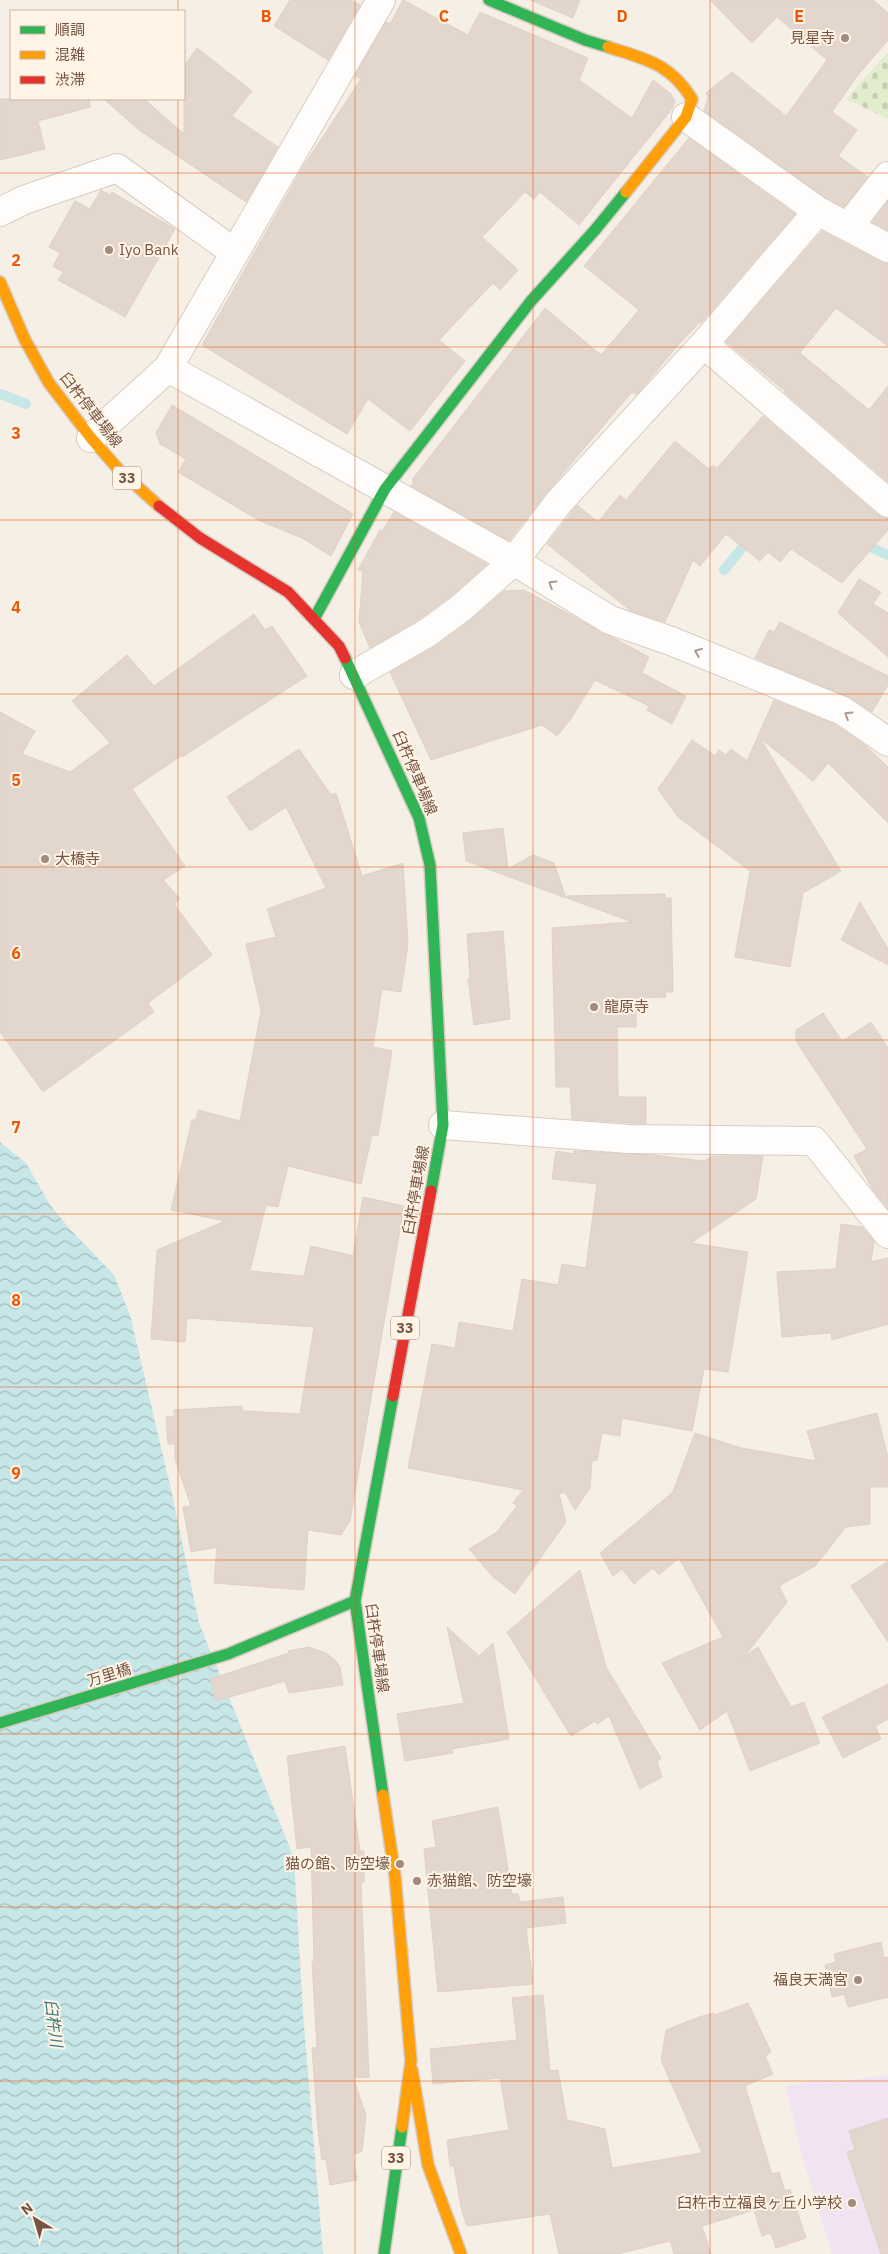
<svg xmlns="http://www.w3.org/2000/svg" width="888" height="2254" font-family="'IBM Plex Sans','Noto Sans JP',sans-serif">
<defs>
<pattern id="cemetery-stones" width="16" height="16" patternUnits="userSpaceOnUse" patternTransform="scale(1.25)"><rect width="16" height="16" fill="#e2edce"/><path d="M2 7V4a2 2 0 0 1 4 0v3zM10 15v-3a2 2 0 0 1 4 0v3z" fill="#c5cdb2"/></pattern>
<pattern id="water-waves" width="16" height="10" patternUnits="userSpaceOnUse" patternTransform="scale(1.25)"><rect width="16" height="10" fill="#c6e6e7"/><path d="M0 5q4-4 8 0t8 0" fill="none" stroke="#a5bdbd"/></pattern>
</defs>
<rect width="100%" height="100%" fill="#f6efe5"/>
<path fill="#f1e3f1" d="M888,2075V2254H832L801,2152L786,2087L818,2080L838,2082Z"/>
<path fill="url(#cemetery-stones)" d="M888,52V119L846,99Z"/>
<path fill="url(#water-waves)" d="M0,1142L26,1163L50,1205L69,1228L114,1275L130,1315L172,1494L199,1623L294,1858L303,2013L323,2254H0Z"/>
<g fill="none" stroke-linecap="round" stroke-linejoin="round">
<path stroke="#c6e6e7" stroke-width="10" d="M0,394L26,404
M862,543L888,555
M724,570L751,537"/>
</g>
<path fill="#e3d6cc" stroke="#dfd1c7" d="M290,0H351L360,5L328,60L274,26Z
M403,0L468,35L480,12L588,58L579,80L632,118L653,80L670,93L675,101L672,109L579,225L540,192L534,199L525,192L482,237L518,270L500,290L493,283L439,340L465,361L410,431L368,399L347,434L202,345L304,165L361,79L355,76L386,22L390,24Z
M530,0H580L573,18Z
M710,0H873L888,13V40L858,75L832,112L857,130L838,156L868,177L844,207L826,198L704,111L708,98L706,93L732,72L786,116L827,60L777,17L752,43Z
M197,48L252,91L232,116L278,147L246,202L139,130L104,99H144L184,134V66Z
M0,99H89L90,107L38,121L45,149L0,160Z
M689,138L795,214L701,323L700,322L678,345L638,393L636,395L632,392L547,492L509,541L411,486L414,481L412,480L545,308L601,355L639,310L584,266Z
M101,190L110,195L112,192L175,229L125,317L58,280L63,272L53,266L60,253L49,247L75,201L90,209Z
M888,201V230L872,222Z
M822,231L881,262L888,264V346L836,308L800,353L869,410L888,386V482L784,392L785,391L726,342Z
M172,405L353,514L331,556L302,538L258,520L178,472L186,459L160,444L156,433Z
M763,416L878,515L888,518V530L842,583L791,549L780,562L768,552L760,561L726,534L700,566L693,560L665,622L631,611L547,544L577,505L598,522L620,495L626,500L675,441L709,469L713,465L717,468Z
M394,512L487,564L451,596L418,620L370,648L359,622L363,571L358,570L380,530L382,531Z
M859,579L881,592L873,604L888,613V657L838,613Z
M524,590L649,657L642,673L686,696L672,724L647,710L649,706L595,680L570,720L557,736L542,725L431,760L390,672L436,646L471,620L504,591Z
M254,614L265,630L272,626L307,676L182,757L181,756L132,789L185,866L163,880L180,899L174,904L212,955L148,1003L154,1012L43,1092L0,1032V712L35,731L22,754L70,772L110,743L72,701L127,655L154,686Z
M780,622L888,676V685L872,712L849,697L755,658L769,630L774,632Z
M774,700L836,725L866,746L888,767V823L828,763L813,781L760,738L841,871L803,893L790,967L735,957L750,871L678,817L658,789L692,740L715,756L719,750L726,755L731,749L747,761Z
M299,749L331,795L336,793L362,876L403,863L408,944L401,992L382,989L373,1047L392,1051L378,1136L372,1135L361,1184L288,1166L278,1207L266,1205L250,1271L304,1276L311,1246L353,1256L363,1197L404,1206L350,1521L341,1535L308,1530L304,1590L214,1583L217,1547L191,1552L183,1507L191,1506L175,1459V1444H168L166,1417H174V1410L242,1406L243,1411L300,1414L314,1327L187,1318L185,1342L151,1339L157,1250L225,1221L171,1210L192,1120H196L198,1110L240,1121L261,1011L246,944L276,937L267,909L326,888L286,807L250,831L227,797Z
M503,828L508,869L533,855L554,863L566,898L466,861L463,833Z
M665,894V898H671L673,992H665L666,997L636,998V1027H617L618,1097H646V1124L572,1119L570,1087H556L552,928L632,922L567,898V896Z
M860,902L888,949V965L841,940Z
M503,931L510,1019L474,1025L468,979L470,978L467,934Z
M823,1013L842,1041L871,1022L888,1048V1209L873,1190L854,1156L867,1149L796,1041V1030Z
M556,1151L574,1154V1151L652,1155L704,1161L712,1156H763L756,1199L691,1243L748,1252L728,1372L704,1369L692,1431L622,1418L620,1436L602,1433L597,1460L592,1461L590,1488L575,1510L565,1492L559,1494L566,1522L515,1594L492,1576L469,1549L497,1532L517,1506L513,1503L523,1490L408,1468L432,1344L455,1348L459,1322L513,1331L522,1279L558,1285L562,1264L586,1268L597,1184L552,1179Z
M841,1224L862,1227L874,1241L871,1262L888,1258V1324L832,1340L831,1333L782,1337L777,1272L836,1269Z
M877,1413L888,1458V1487H870V1524L846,1527L815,1566L779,1586L787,1602L744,1657L758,1647L791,1707L804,1702L820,1743L750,1771L727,1711L700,1730L662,1663L723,1637L679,1558L659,1575L653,1568L634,1584L622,1569L613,1576L600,1553L673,1492L695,1433L741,1448L816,1461L807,1431Z
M888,1561V1642L851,1586Z
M580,1570L606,1667L661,1758L657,1762L662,1777L640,1789L609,1716L597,1724L595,1721L571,1736L507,1632Z
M447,1627L479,1656L493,1643L509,1739L452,1749L453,1753L405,1761L397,1714L464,1703Z
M309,1647L326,1653L335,1660L340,1667L343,1685L289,1693L285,1681L216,1701L210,1679L289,1653L288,1651Z
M888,1684V1719L875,1726L881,1739L843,1758L822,1717Z
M345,1746L360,1851H364V1882H361L369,2077L353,2078L366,2115L362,2151L353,2155L357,2180L330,2185L326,2159L322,2160L318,2131L312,2048L317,2047L312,1962L314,1961L311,1847L297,1849L287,1756Z
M498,1807L512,1894H518L520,1902L563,1897L566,1923L526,1928L533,1984L438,1992L424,1849L436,1847L432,1821Z
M881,1942L884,1958L888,1957V1997L848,2007L844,1994L832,1997L825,1965L836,1962L834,1954Z
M543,1995L550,2071L558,2070L567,2120L605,2129L612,2168L702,2153L661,2060L666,2030L699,2017L714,2013L715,2015L748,2003L771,2052L765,2056L773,2074L745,2086L772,2174L779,2172L785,2191L790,2189L806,2238L776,2248L771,2233L762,2236L754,2210L702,2226L711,2254H674L670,2241L618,2254H559L550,2214L467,2226L461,2208L454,2166H450L447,2140L509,2130L500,2078L433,2084L430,2049L517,2040L512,1998Z
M888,2118V2254H881L847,2152L855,2150L849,2131Z"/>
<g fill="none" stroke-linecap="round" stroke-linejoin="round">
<g stroke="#d7ccc3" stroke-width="30">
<path id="street" d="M686,117L818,211L888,248
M0,212L24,200L117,168L234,252
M848,227L888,176
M704,344L888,503
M168,368L514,561L610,620L671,641L843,711L888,742
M91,438L168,368L381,0
M354,675L427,633L461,608L514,561L559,502L704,344L818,211
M443,1125L629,1139L814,1141L888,1234"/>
</g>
<g stroke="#d7cbc1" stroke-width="14">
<path id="fast" d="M489,0L585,40L608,47
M314,619L385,489L531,301L595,230L626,192
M345,658L419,818L430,865L443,1125L431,1191
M0,1723L228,1654L355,1601
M383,1795L355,1601L393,1396
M384,2254L402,2127"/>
</g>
<g stroke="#d7cbc1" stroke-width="14">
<path id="slow" d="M608,47C645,59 670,63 692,99L686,117L626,192
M0,282L25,340L49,383L91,438L120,471L159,506
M383,1795L395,1876L411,2061L402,2127
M412,2070L428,2165L461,2254"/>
</g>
<g stroke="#d7cbc1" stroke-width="14">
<path id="jam" d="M159,506L200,538L288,592L339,646L345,658
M393,1396L431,1191"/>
</g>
<use href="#street" stroke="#fefdfb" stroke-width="28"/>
<use href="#fast" stroke="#30b455" stroke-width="11"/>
<use href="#slow" stroke="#ff9f0a" stroke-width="11"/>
<use href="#jam" stroke="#e5322d" stroke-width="11"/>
</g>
<defs><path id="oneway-chevron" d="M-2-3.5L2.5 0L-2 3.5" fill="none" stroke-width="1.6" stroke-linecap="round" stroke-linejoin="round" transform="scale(1.25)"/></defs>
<g stroke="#ac988d">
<use href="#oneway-chevron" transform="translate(552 584) rotate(-148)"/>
<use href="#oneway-chevron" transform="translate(698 652) rotate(-158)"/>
<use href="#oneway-chevron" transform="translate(848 715) rotate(-148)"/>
</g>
<path fill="none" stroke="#e8590c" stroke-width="1" stroke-opacity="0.55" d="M178,0V11M355,0V2254M533,0V2254M710,0V2254M178,99V2254M0,173H888M0,347H888M0,520H888M0,694H888M0,867H888M0,1040H888M0,1214H888M0,1387H888M0,1560H888M0,1734H888M0,1907H888M0,2081H888"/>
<g fill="#a28a7c" stroke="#fff4e5" stroke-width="2">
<circle cx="845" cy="38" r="5"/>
<circle cx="109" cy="250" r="5"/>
<circle cx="45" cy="859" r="5"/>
<circle cx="594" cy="1007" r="5"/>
<circle cx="400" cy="1864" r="5"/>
<circle cx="417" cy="1881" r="5"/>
<circle cx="858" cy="1980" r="5"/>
<circle cx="852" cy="2203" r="5"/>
</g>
<g text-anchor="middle" stroke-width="4" stroke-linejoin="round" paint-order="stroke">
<g fill="#fff4e5" stroke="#9e8474" stroke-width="1">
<rect x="113" y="466.5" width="28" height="23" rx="4"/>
<rect x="391" y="1316.5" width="28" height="23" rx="4"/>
<rect x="382" y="2146.5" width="28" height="23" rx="4"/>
</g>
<g font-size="14" font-weight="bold" fill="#755444">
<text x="127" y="483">33</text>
<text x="405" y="1333">33</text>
<text x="396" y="2163">33</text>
</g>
<g font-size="15" fill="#755444" stroke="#fff4e5" text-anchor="end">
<text x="835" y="43">見星寺</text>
<text x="119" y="255" text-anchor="start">Iyo Bank</text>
<text x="55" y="864" text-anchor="start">大橋寺</text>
<text x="604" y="1012" text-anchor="start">龍原寺</text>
<text x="390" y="1869">猫の館、防空壕</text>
<text x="427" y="1886" text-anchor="start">赤猫館、防空壕</text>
<text x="848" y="1985">福良天満宮</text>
<text x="842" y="2208">臼杵市立福良ヶ丘小学校</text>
</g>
<g font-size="15" fill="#755444" stroke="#fff4e5">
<text transform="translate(91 410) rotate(52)" y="5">臼杵停車場線</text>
<text transform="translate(415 773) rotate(67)" y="5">臼杵停車場線</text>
<text transform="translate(416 1190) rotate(-80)" y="5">臼杵停車場線</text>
<text transform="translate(377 1648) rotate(82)" y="5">臼杵停車場線</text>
<text transform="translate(109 1675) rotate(-17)" y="5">万里橋</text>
</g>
<g font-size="16" font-style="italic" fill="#3a7a83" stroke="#fff4e5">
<text transform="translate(54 2023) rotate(83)" y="6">臼杵川</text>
</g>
</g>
<g font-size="16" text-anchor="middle" font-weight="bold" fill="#e8590c" stroke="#fff4e5" stroke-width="4" stroke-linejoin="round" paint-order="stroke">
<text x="266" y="22">B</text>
<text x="444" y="22">C</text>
<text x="622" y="22">D</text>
<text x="799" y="22">E</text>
<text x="16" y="266">2</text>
<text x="16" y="439">3</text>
<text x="16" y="613">4</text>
<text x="16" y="786">5</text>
<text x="16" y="959">6</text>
<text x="16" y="1133">7</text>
<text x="16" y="1306">8</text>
<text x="16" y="1479">9</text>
</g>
<rect x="10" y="10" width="175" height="90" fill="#fff4e5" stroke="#c8b4a5"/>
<rect x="20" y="26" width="25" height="8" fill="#30b455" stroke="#c8b4a5"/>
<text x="55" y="35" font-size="15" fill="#755444">順調</text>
<rect x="20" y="51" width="25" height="8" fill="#ff9f0a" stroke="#c8b4a5"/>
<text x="55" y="60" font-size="15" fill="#755444">混雑</text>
<rect x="20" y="76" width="25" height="8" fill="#e5322d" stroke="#c8b4a5"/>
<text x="55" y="85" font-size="15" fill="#755444">渋滞</text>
<g transform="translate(35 2219) rotate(322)" stroke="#fff4e5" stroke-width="4" paint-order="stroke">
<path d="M0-4L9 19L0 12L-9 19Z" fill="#755444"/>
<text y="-8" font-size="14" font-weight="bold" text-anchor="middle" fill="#755444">N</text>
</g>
</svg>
